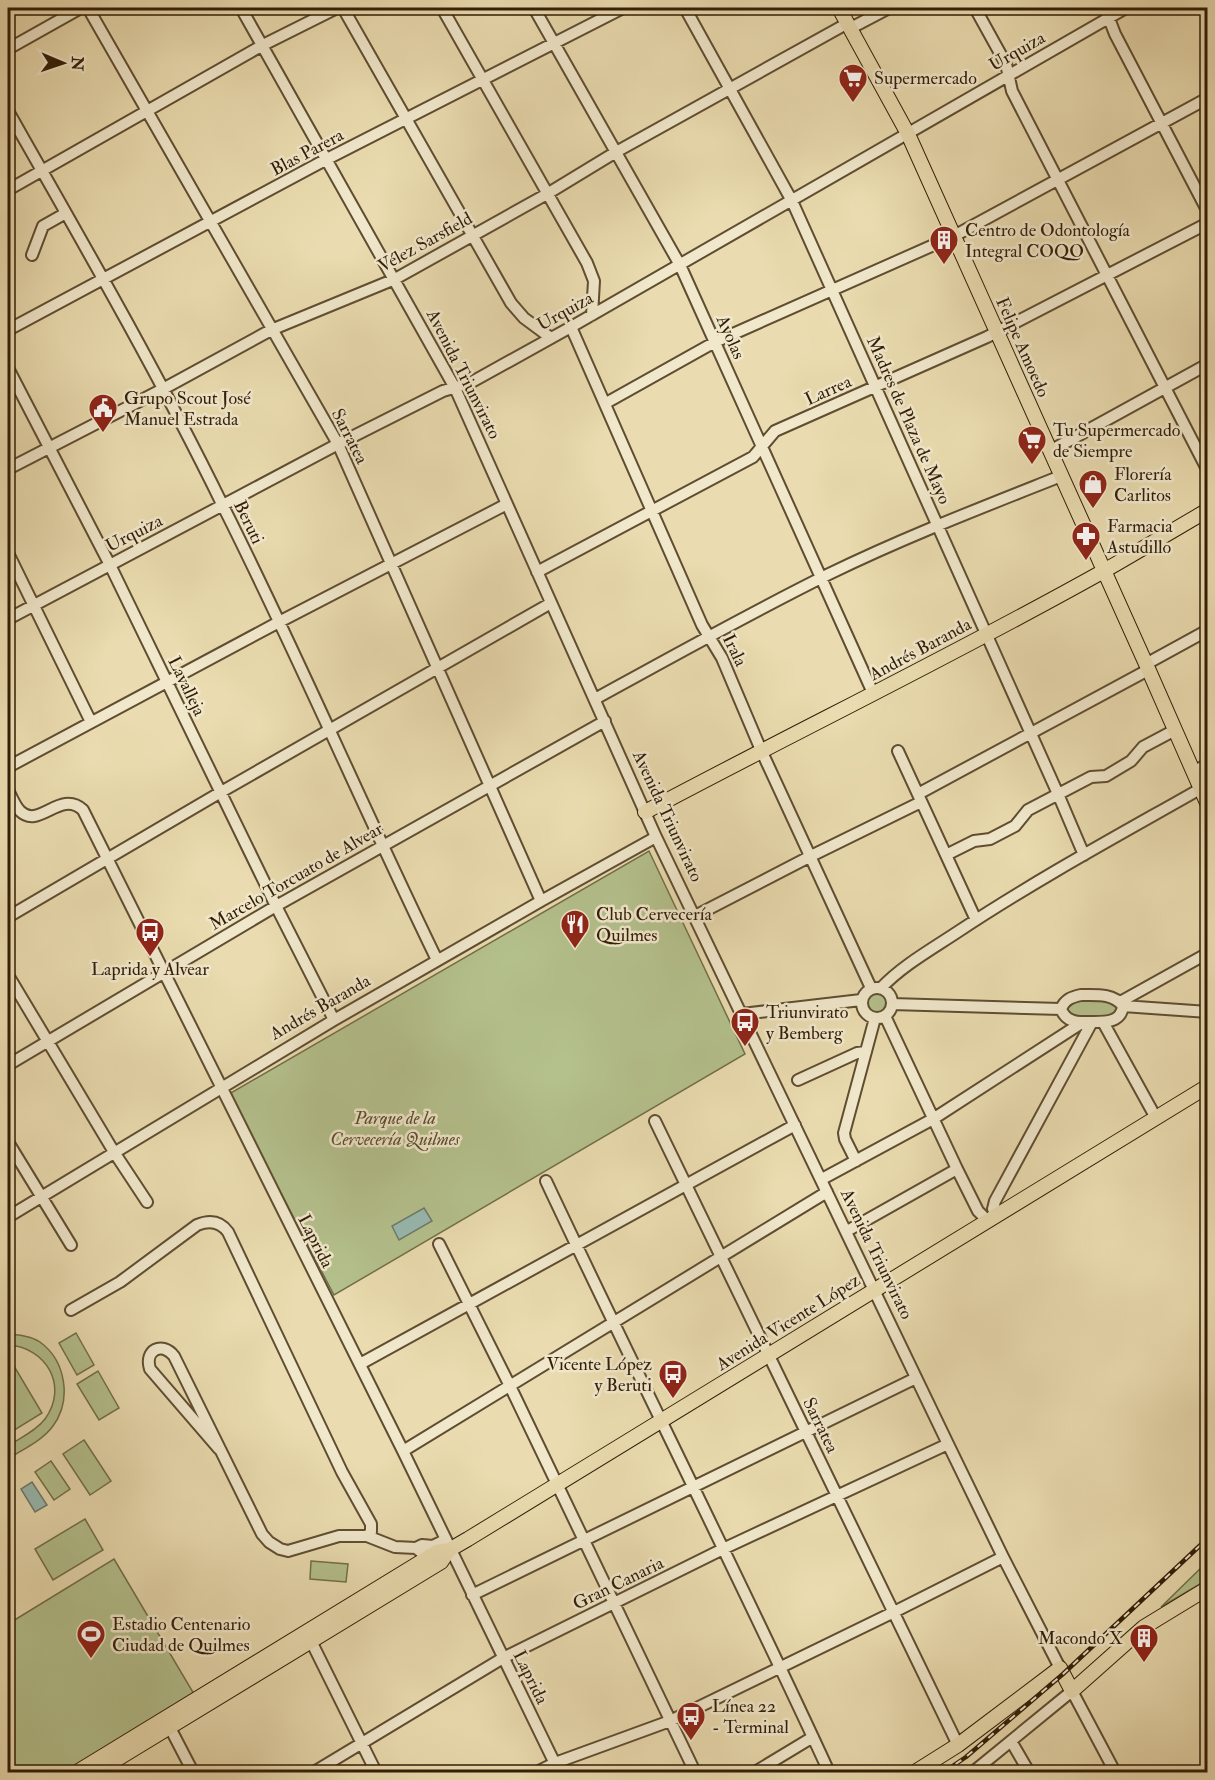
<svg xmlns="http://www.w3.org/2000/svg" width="1215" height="1780" font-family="'IM FELL Double Pica',serif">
<rect width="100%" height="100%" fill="#eadcb0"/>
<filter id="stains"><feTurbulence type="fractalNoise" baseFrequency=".00333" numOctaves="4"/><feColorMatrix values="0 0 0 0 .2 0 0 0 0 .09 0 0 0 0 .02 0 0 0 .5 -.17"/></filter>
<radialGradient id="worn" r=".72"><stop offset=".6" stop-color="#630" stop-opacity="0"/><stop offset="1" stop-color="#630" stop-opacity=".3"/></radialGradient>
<path fill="#b4c18d" stroke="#726f4a" stroke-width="1.5" d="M649,851L745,1054L334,1295L229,1094Z
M865 1003a12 12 0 1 1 24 0a12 12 0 1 1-24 0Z
M1103,998L1119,1006L1113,1016L1078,1019L1064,1009L1071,1001Z
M76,1333L94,1365L77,1375L59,1343Z
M8,1334C19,1335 31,1336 40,1342C66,1361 72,1400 53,1426C42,1441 23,1449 8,1459V1446C20,1438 36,1431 45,1419C69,1386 46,1347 8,1345Z
M8,1356L42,1413L8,1434Z
M98,1371L119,1408L99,1420L77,1384Z
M84,1440L111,1481L90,1495L63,1454Z
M51,1461L70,1489L54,1500L35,1472Z
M85,1519L103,1550L53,1580L35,1549Z
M114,1559L194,1694L67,1772H8V1624Z
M311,1561L348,1564L346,1582L310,1579Z
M1207,1562V1580L1161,1607Z"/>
<path fill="#98bab1" stroke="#6f7b6d" stroke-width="1.5" d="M424,1208L432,1221L399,1240L392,1226Z
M32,1482L47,1505L35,1512L21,1489Z"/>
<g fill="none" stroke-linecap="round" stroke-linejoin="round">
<g stroke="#5f4d31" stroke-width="14">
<path id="minor" d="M88,8L338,444L541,901
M241,8L455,388L656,837L948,1444L1003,1557L1060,1668
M343,8L511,303L524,318L551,338
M442,8L587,263L594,281L592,315
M534,8L680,265L873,693
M685,8L792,201L1058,794L1084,855
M975,8L1006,64L1012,91L1208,471
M1105,8L1115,34L1208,212
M851,28L889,8
M8,49L81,8
M8,111C82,241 157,371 223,506C298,655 364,810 437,960
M8,190L263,45L337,8
M32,255L43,226L66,213
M571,327L702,625L722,658L761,750L871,988
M8,330L327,159L623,8
M8,368L110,565L276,906L334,1020
M606,403L715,342L954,236L1208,98
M1050,451L1208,364
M8,469L163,389L271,330L395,279L547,194L616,152L848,23
M8,553L91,722
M537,572L753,457L775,431L987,337L1208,223
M8,619L338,444L443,391L470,383L571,327L1126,8
M1146,664L1208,630
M595,699C673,656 750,613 829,574C905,537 983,507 1061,476
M898,751L976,920
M8,767L279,622L507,504
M1193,772L1208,764
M8,790C11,796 15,806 20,811C39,830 60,789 83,810L403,1451L559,1772
M918,794L1148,670
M946,855L974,841L990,839L1015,826L1028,810L1091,777L1106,776L1131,761L1143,747L1175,730
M695,916L811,856L921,802
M8,917L221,792L551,603
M8,975L114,1152L147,1202
M862 1003a15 15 0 1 1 30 0a15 15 0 1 1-30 0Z
M881,988C903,965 932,949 959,931C1036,880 1119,835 1200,789
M1081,995C1096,995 1113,993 1123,1006C1121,1023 1105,1022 1091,1022C1085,1022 1077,1023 1071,1020C1066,1018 1063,1014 1061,1009C1065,999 1072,997 1081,995Z
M1120,1002L1208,953
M892,1004L1061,1009
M1123,1006L1208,1012
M742,1014L861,1000
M885,1016L957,1169L978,1211L987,1220
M1103,1022L1156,1118
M8,1065L276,906L605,721
M798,1080L857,1053L866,1052
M655,1121L958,1745
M8,1142L71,1245
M856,1161L845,1139L844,1133L875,1018
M822,1179L933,1119L1083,1022
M546,1181C639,1379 738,1574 829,1772
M996,1215L993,1209L995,1201L1092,1022
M8,1217L334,1020L541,901L656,837
M847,1231L957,1169
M439,1244L510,1386L695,1772
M71,1310L120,1282L197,1225C209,1220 220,1221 228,1232L342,1472L371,1524V1532L367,1536
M360,1364L795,1125
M219,1449L150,1369C144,1350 162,1341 174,1356L262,1534L269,1542L280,1549L288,1551L339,1536H367L395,1547L416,1548L421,1552L424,1559
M403,1451L827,1192
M416,1548L422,1545L433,1546L445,1540
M1201,1592L1208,1603
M472,1595L916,1378
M308,1635L376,1772
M167,1722L193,1772
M1011,1741L1029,1772
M314,1772L503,1658L725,1548L948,1444
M537,1772L555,1763L670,1721L894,1612L1003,1557
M755,1772L813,1737
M973,1772L1072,1691L1115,1772"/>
</g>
<g stroke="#311d07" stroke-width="16">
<path id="major" d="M839,8L908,134L1146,664L1208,805
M645,812C797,731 952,656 1102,572C1137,552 1172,531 1208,510
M77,1772L437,1552L449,1550L468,1539L1208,1086
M96,1772L441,1562L449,1550
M915,1772L958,1745L1060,1668L1072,1691L1144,1627L1208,1588"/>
</g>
<use href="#minor" stroke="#f1e8cc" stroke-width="10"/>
<use href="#major" stroke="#eadcb0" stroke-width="14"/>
<g stroke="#311d07" stroke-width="4.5">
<path id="rail" d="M944,1772L966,1757L1063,1674L1208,1538"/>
</g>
<use href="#rail" stroke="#f1e8cc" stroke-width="2" stroke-dasharray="7" stroke-linecap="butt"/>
</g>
<defs>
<g id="supermarket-pin" transform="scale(1.5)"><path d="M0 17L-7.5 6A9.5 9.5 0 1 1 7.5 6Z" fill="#8f2418" stroke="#f1e8cc"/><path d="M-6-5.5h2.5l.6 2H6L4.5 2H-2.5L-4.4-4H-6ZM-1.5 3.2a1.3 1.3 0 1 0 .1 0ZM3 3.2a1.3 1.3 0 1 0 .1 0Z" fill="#fff"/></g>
<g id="building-pin" transform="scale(1.5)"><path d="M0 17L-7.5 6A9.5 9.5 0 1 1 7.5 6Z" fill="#8f2418" stroke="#f1e8cc"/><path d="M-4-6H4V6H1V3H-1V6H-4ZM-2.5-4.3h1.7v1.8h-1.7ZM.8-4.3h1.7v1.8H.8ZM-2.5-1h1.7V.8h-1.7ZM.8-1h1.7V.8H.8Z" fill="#fff"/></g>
<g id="civic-pin" transform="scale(1.5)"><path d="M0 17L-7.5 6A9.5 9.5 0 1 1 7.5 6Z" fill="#8f2418" stroke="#f1e8cc"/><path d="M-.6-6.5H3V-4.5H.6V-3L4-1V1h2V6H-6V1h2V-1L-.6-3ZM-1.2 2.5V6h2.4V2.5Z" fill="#fff"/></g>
<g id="shop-pin" transform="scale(1.5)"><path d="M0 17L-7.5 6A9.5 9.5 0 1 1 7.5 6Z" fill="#8f2418" stroke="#f1e8cc"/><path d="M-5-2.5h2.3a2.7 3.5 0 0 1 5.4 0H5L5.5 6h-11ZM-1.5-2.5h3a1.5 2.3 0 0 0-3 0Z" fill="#fff"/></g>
<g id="pharmacy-pin" transform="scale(1.5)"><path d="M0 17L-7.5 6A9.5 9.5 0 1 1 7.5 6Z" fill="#8f2418" stroke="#f1e8cc"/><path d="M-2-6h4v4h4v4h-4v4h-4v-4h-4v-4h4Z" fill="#fff"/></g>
<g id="restaurant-pin" transform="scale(1.5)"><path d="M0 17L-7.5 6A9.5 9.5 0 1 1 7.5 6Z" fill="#8f2418" stroke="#f1e8cc"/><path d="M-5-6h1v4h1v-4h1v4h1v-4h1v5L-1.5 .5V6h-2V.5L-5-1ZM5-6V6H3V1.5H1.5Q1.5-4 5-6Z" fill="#fff"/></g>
<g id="bus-pin" transform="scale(1.5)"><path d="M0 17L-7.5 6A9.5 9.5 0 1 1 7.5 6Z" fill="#8f2418" stroke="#f1e8cc"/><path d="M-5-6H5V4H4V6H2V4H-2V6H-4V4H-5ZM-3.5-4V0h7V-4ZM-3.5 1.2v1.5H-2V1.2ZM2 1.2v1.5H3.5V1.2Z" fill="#fff"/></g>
<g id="stadium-pin" transform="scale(1.5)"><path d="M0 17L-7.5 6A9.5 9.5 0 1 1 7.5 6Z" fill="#8f2418" stroke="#f1e8cc"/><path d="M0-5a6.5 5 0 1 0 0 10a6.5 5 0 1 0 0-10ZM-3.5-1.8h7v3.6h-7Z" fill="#fff"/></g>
</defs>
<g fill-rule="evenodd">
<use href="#supermarket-pin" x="853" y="78"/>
<use href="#building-pin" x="944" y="240"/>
<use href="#civic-pin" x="103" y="408"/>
<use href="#supermarket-pin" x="1032" y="440"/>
<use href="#shop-pin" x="1093" y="484"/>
<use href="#pharmacy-pin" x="1086" y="536"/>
<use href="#restaurant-pin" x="575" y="924"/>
<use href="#bus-pin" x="150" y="932"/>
<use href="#bus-pin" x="745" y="1022"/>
<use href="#bus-pin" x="673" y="1374"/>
<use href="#stadium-pin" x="91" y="1634"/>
<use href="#building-pin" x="1144" y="1638"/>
<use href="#bus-pin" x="691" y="1716"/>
</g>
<g text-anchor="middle" stroke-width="5" stroke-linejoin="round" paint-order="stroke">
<g font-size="18" fill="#311d07" stroke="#f1e8cc">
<text transform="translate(1017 51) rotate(-30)" y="6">Urquiza</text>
<text transform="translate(307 152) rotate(-28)" y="6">Blas Parera</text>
<text transform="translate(425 242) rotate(-29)" y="6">Vélez Sarsfield</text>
<text transform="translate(565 311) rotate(-29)" y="6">Urquiza</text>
<text transform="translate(731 337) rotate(66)" y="6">Ayolas</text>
<text transform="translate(1023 347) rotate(66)" y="6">Felipe Amoedo</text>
<text transform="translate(464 374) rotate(63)" y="6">Avenida Triunvirato</text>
<text transform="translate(828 390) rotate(-24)" y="6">Larrea</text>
<text transform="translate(909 420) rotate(66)" y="6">Madres de Plaza de Mayo</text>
<text transform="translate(350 436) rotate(63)" y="6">Sarratea</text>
<text transform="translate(249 522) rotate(64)" y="6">Beruti</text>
<text transform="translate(134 533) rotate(-27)" y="6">Urquiza</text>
<text transform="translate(920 649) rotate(-28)" y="6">Andrés Baranda</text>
<text transform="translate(735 650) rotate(64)" y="6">Irala</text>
<text transform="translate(187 686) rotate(64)" y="6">Lavalleja</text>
<text transform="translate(668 816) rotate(65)" y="6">Avenida Triunvirato</text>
<text transform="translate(296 876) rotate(-30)" y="6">Marcelo Torcuato de Alvear</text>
<text transform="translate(320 1007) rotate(-30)" y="6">Andrés Baranda</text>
<text transform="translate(316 1241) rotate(63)" y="6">Laprida</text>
<text transform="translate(877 1254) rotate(64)" y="6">Avenida Triunvirato</text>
<text transform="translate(788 1322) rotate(-32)" y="6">Avenida Vicente López</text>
<text transform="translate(821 1425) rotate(64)" y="6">Sarratea</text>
<text transform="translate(618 1583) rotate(-26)" y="6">Gran Canaria</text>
<text transform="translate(531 1677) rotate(64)" y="6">Laprida</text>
</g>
<g font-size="18" fill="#311d07" stroke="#f1e8cc" text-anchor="start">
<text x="874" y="84">Supermercado</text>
<text x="965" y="236">Centro de Odontología<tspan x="965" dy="21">Integral COQO</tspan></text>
<text x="124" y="404">Grupo Scout José<tspan x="124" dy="21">Manuel Estrada</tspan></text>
<text x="1053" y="436">Tu Supermercado<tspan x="1053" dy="21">de Siempre</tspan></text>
<text x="1114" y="480">Florería<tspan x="1114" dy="21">Carlitos</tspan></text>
<text x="1107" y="532">Farmacia<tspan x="1107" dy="21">Astudillo</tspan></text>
<text x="596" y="920">Club Cervecería<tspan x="596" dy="21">Quilmes</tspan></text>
<text x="150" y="975" text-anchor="middle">Laprida y Alvear</text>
<text x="766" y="1018">Triunvirato<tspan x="766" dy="21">y Bemberg</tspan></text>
<text x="652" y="1370" text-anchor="end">Vicente López<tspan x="652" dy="21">y Beruti</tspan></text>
<text x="112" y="1630">Estadio Centenario<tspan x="112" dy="21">Ciudad de Quilmes</tspan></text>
<text x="1123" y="1644" text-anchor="end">Macondo X</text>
<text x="712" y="1712">Línea 22<tspan x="712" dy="21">- Terminal</tspan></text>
</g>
<g font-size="18" font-style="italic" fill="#584e2f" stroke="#f1e8cc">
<text x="395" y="1124">Parque de la<tspan x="395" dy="21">Cervecería Quilmes</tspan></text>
</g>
</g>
<rect width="1215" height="1780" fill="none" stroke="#eadcb0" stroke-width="30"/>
<rect x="9" y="9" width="1197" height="1762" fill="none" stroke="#311d07" stroke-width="3"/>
<rect x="15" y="15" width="1185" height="1750" fill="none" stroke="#311d07" stroke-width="1.5"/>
<g transform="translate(63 63) rotate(92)" stroke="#f1e8cc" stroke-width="4.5" paint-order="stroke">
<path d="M0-4.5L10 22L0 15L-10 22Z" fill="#311d07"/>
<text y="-9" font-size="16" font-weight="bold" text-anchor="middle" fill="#311d07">N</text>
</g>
<rect width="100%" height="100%" filter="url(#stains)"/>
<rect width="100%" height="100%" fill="url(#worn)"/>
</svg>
